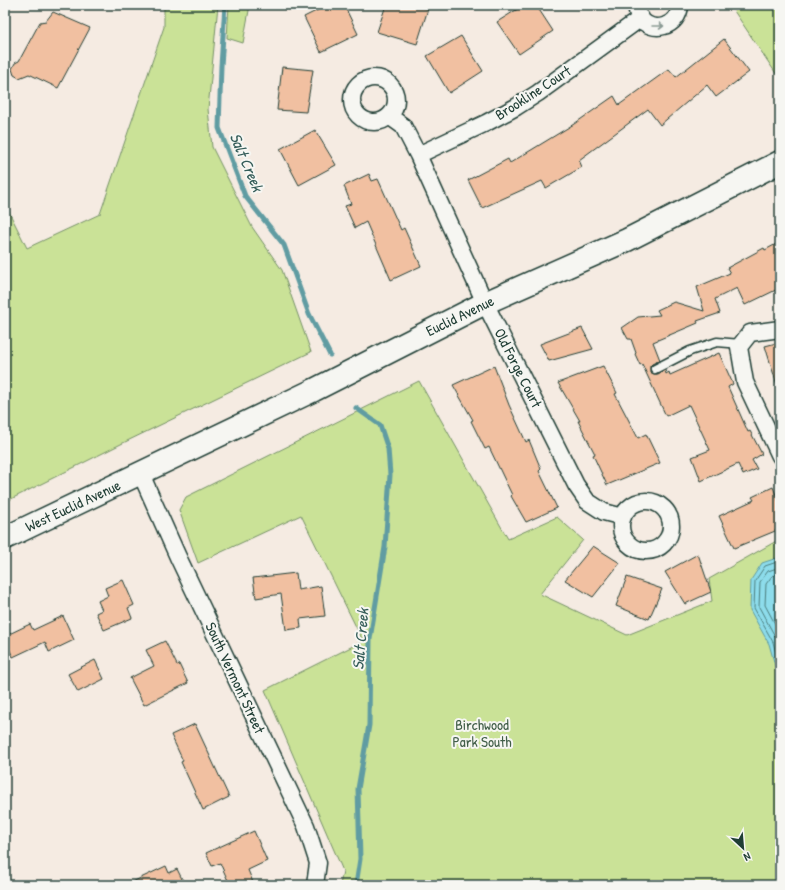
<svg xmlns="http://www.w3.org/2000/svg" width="785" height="890" font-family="'Patrick Hand',sans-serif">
<rect width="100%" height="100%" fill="#f5ebe2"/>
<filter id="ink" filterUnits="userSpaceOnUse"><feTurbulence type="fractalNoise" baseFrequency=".025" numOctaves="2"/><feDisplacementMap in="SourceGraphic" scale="8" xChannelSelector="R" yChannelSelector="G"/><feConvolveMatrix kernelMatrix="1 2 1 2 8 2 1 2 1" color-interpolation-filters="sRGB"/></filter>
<g filter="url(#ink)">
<path fill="#cae297" stroke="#749066" d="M164,5H218L208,109L212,147L252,227L282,270L311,352L123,443L5,502V204L27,248L100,214L164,27Z
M229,5H250L243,43L227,38Z
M730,5H780V74L777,75Z
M419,381L508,539L557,517L583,540L540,594L627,635L712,601L709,579L780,539V885H340L343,871L265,690L363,641L301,515L198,563L179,510L186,497Z"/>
<path fill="#8ddceb" stroke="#619ca2" d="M780,557V683L769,644L750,610L751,580L762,563Z"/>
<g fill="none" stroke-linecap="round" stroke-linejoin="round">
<path stroke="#4b7d7d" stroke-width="1" d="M780,561L765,566L755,581L754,608L773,642L780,668
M780,567L768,571L760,582L759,607L777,640L780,649
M780,573L772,576L766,584L765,605L780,633"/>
<path stroke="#619ca2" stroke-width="5" d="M225,5L221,66L219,128L245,196L284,245L309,314L330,355
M356,885L360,859L358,789L369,725L370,639L385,547L390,475L388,449L380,425L356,408"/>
</g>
<path fill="#f1c0a1" stroke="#1f3d34" d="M328,5H344L358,34L321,52L304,17Z
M386,5H416L428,9L417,44L377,32Z
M524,5H536L553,31L519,54L497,22Z
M53,12L90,28L58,88L29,74L19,78L14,75L12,69L15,63L19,61L40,22L46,21Z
M461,36L483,71L449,93L427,56Z
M724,39L749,72L716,97L707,85L660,125L648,109L579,160L582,167L546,188L542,181L482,208L468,180L508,159L510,163L574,124L614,96L619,105L669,69L676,77Z
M282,67L313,70L306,112L277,110Z
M315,130L336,165L299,185L280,149Z
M369,174L372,181L378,179L401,230L404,228L421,266L391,280L366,222L355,228L345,206L351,204L344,186Z
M780,242V288L745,305L737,288L715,299L720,313L697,321L698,323L653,342L660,360L652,364L650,366V372L654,374H658L665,370L666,374L669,372L670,375L719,353L733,384L728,387L748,432L750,431L762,454L752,460L757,469L743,475L738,464L701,481L692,457L710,450L689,405L666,416L642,364L640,365L635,354L636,353L631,339H628L622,328L638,317L660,315L657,310L674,302L704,311L697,287L730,273L727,268L764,248L765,250Z
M582,328L593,349L549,361L540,344Z
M780,342V384L777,385L765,346Z
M494,366L509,405L526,442L529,440L541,469L539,471L557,508L526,522L511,496L512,495L489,447L485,449L471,421L473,420L453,385Z
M603,366L617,393L615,394L638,438L646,434L660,463L607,485L593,455L595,454L578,421H580L558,383Z
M773,487L780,505V529L734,548L719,516L754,500L752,497Z
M593,546L620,563L593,597L565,580Z
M698,554L711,592L685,604L665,572Z
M296,573L298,590L321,586L325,616L300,619L301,628L286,630L281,594L256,598L253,578Z
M627,577L662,589L649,619L616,606Z
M123,580L134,605L128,608L132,618L104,630L96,613L102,610L98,601L108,596L105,588Z
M63,616L74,640L49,652L45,642L13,657L5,640V636L30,624L33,630Z
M165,641L177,665L179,664L188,683L144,705L130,678L154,666L146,650Z
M95,660L104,679L78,692L68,674Z
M195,724L229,797L203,810L181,762L183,761L171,735Z
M254,831L267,861L248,870L254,885H230L220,863L212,866L206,853Z
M166,866L169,873L177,869L185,885H126Z"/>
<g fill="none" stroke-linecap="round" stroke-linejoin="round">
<g stroke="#1f3d34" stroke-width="11">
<path id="service" d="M655,369L690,351L717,342L741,344"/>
</g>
<g stroke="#1f3d34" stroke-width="19">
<path id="minor" d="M636,5C637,9 637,14 639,17C652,35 679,27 680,5
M352 100a22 22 0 1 1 44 0a22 22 0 1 1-44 0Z
M389,116L403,126L418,155L485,303L576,485L587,501L604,512L623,517
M418,155L486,123L516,107L538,93L641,18
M780,329L750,333L739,347L745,382L780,456
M141,474L178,557L306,826L318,863L315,885
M621 526a25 25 0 1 1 50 0a25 25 0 1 1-50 0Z"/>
</g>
<g stroke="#1f3d34" stroke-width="25">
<path id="secondary" d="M5,538L314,390L485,303L627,240L780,162"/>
</g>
<use href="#service" stroke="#f6f6f2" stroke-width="8"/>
<use href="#minor" stroke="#f6f6f2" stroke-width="16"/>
<use href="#secondary" stroke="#f6f6f2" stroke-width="22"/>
</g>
<defs><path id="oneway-shaft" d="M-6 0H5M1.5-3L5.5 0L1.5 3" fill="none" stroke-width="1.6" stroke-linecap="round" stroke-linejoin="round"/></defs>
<use stroke="#8a9a93" href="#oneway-shaft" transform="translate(658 26)"/>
</g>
<g text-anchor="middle" stroke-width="4" stroke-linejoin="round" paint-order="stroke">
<g font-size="15" fill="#1f3d34" stroke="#f6f6f2">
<text transform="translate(533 93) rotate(-33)" y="5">Brookline Court</text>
<text transform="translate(460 316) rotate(-26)" y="5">Euclid Avenue</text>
<text transform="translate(518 368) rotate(63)" y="5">Old Forge Court</text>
<text transform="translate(73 506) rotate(-25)" y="5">West Euclid Avenue</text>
<text transform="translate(235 678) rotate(65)" y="5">South Vermont Street</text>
</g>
<g font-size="15" fill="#415e48" stroke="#f6f6f2">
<text x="482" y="730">Birchwood<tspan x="482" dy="17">Park South</tspan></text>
</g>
<g font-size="16" font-style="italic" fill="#355d59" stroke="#f6f6f2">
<text transform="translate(247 162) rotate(67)" y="6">Salt Creek</text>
<text transform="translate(360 639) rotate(-85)" y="6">Salt Creek</text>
</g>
</g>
<rect width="785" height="890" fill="none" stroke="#f6f6f2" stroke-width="20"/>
<rect x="10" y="10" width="765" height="870" fill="none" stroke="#1f3d34" stroke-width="1.5" filter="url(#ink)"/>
<g transform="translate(743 848) rotate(154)" stroke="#f6f6f2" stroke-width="3" paint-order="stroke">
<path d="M0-3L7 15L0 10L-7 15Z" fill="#1f3d34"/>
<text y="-6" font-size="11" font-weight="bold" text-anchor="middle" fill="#1f3d34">N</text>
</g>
</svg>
